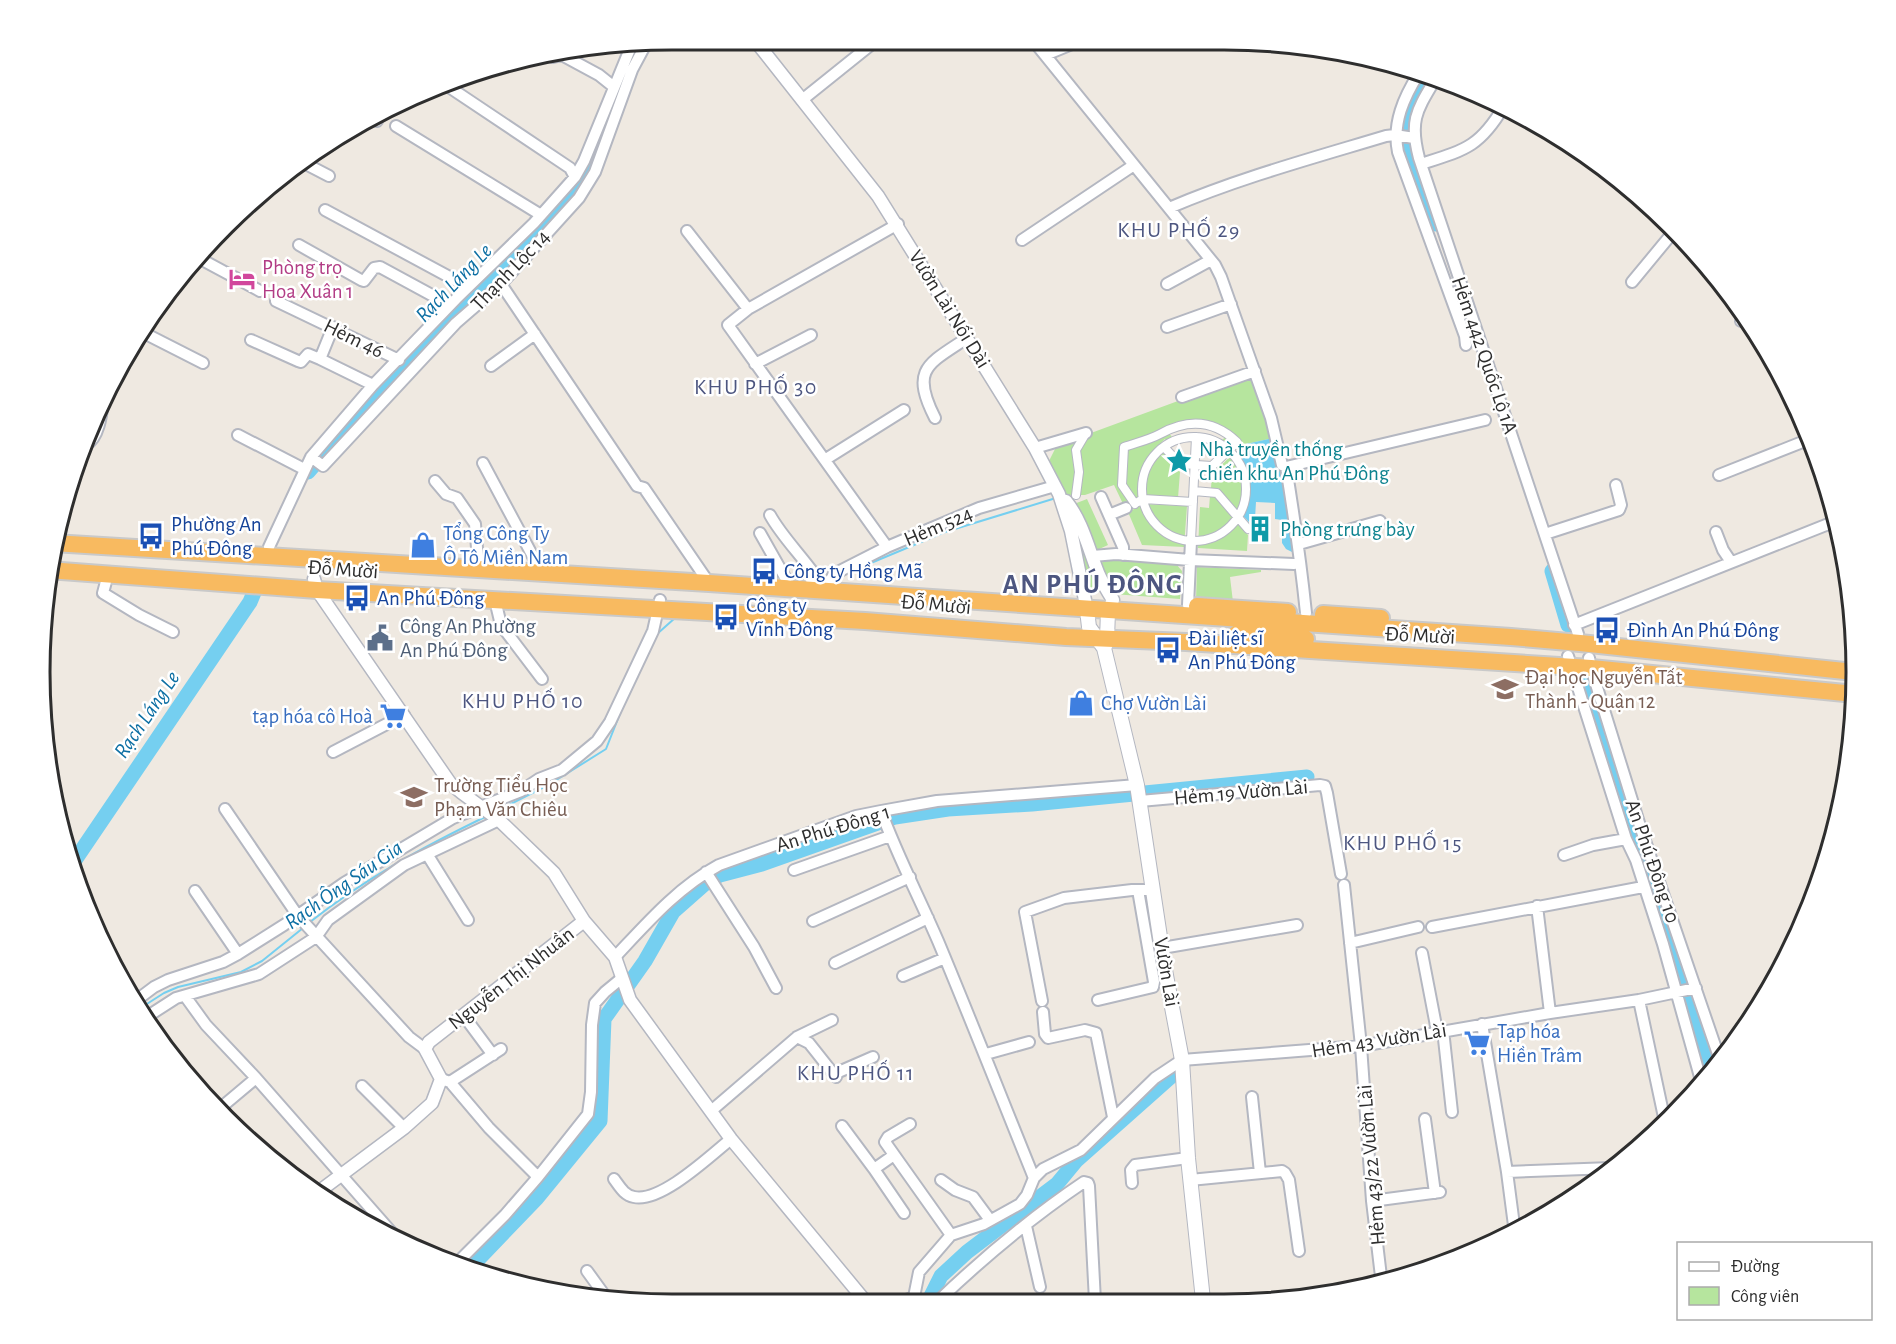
<svg xmlns="http://www.w3.org/2000/svg" width="1896" height="1344" font-family="'Alegreya Sans',sans-serif">
<rect width="100%" height="100%" fill="#efe9e1"/>
<path fill="#b6e59e" d="M1254,373L1273,438L1246,444L1238,450L1231,442L1227,446L1222,440L1229,434L1197,423L1167,431L1172,437L1167,442L1165,439L1161,443L1164,447L1161,450L1180,472L1178,498L1133,502L1124,506L1114,485L1085,495H1079L1078,447L1091,433Z
M1079,437L1074,494L1066,497L1047,465L1055,449Z
M1233,454C1247,472 1249,492 1240,513L1218,488H1211L1212,474Z
M1210,496H1214L1248,535L1247,551L1198,548L1200,507L1209,508Z
M1087,499L1108,545L1095,551L1074,504Z
M1144,504L1187,506L1184,547L1142,545L1128,512Z
M1071,518L1101,587L1087,592Z
M1104,560L1177,565L1182,571L1180,599L1113,594L1101,564Z
M1197,567L1261,570V572L1230,577L1233,602L1196,600Z"/>
<path fill="#75cff0" d="M1273,438L1284,474L1296,554L1286,549L1282,543V520L1275,519V503L1256,502L1255,518L1249,522L1240,513C1249,492 1247,472 1233,454L1246,444Z"/>
<g fill="none" stroke-linecap="round" stroke-linejoin="round">
<path stroke="#75cff0" stroke-width="2" d="M847,573L945,532L1056,498
M657,634L675,618
M637,677L647,655
M495,812L550,784L606,749L623,706
M310,922C366,878 423,847 487,816
M139,1009L164,993L178,987L241,972L262,961L303,928"/>
<path stroke="#75cff0" stroke-width="15" d="M626,67L639,43
M1425,75L1408,107L1404,120L1408,139L1436,224
M308,472L383,386L575,189L592,161L618,90
M1552,571L1568,625
M1582,671L1706,1052L1711,1073
M73,863L250,602L255,590
M469,1269L537,1198L600,1121L604,1019L645,961L673,912L707,882L720,875L762,864L895,817L948,809L1032,804L1307,777
M924,1302L930,1298L941,1276L967,1252L1057,1184L1076,1161L1174,1074"/>
<g stroke="#b4b7c1" stroke-width="10">
<path id="pedestrian" d="M1142 489a52 52 0 1 1 104 0a52 52 0 1 1-104 0Z
M1194,491L1217,493L1248,529
M1076,495L1079,472L1076,450L1086,433
M1138,502L1143,499L1193,502
M1135,504L1122,485L1124,447C1135,443 1149,440 1160,434C1187,419 1213,419 1237,442L1212,466L1180,464L1164,447
M1191,541L1196,437"/>
</g>
<g stroke="#b4b7c1" stroke-width="14">
<path id="minor" d="M1032,39L1215,265L1221,277L1271,418L1282,465L1286,467C1294,516 1301,564 1306,613
M550,55L553,57L562,55L599,75L614,87
M1045,55L1084,39
M1419,73C1404,97 1392,123 1398,152L1465,336L1466,345
M1436,78C1417,110 1409,120 1419,158L1578,634
M802,100L878,39
M372,118L377,121
M396,126L541,215
M302,162L329,176
M1421,164C1465,150 1480,147 1504,106
M575,177L584,161L632,44
M1169,208C1239,178 1313,158 1386,136L1395,135L1414,138
M325,210L468,287
M687,231L748,309
M1022,240L1134,165
M299,245L361,280L364,281L374,268L380,267L450,305
M195,256L260,291
M1710,274L1729,295
M1632,282L1675,230
M501,284L637,486L644,488L709,583
M1167,284L1211,260
M276,301L399,360
M1741,321L1744,317
M333,327L320,359L373,385
M1167,327L1231,304
M144,333L203,363
M251,340L298,361L301,362L308,354L320,359
M755,364L811,335
M491,366L535,334
M1182,397L1255,371
M935,418C910,369 928,364 967,338
M238,435L304,469
M87,444C101,436 102,406 105,390
M1035,448L1086,433
M311,457L323,466L456,323L501,284L579,198L595,172L632,70L647,42
M826,459L904,410
M483,463L537,564
M1286,467L1485,420
M1719,475L1810,439
M435,481L446,494L457,498L475,524L478,560
M1101,497L1123,547V555
M770,515C781,535 798,552 812,571L811,580
M1109,515L1126,508
M1716,532L1723,550L1731,562
M760,533L786,579
M1545,534L1619,510L1621,505L1616,485
M1299,544L1380,521
M269,547L311,457L373,385L456,299L534,223L575,177L570,168L443,83
M887,547L728,325L748,309L898,224
M1093,556L1116,554L1190,560L1294,564
M108,574L103,593L139,615L173,632
M830,581L834,574L887,547L979,508L1055,486
M495,600L501,625L542,679
M1188,605L1191,541
M1574,625L1836,521
M1589,658L1591,668L1640,826L1721,1063
M333,752L404,715
M1140,801L1320,785L1325,786L1327,793L1341,874
M225,809L298,916L409,1037L425,1049
M881,811C897,855 919,897 938,941C971,1020 1002,1099 1034,1178
M1626,839L1636,860L1663,944L1702,1084
M427,854L468,920
M1564,855L1593,845L1626,839L1568,656
M794,870L890,836
M706,872L754,947L776,988
M1344,885L1361,1046L1372,1201L1382,1285
M195,891L238,954
M1537,906L1550,1013
M813,921L910,877
M1432,927L1643,887
M1350,943L1418,927
M1162,948L1297,925
M1422,953L1437,1031
M615,957C647,923 677,888 719,865L856,816L881,811L937,801L1137,785
M835,963L928,918
M903,976L945,958
M185,996L206,1025L256,1078L401,1243
M1098,1000L1153,987L1154,982L1138,890
M1639,1000L1665,1122
M1042,1001L1025,912L1064,898L1132,890H1153
M134,1002L154,987L168,980L223,962L238,954L284,925L344,883L453,818L521,791L539,779L562,770L597,741L610,722L653,631L660,600
M1043,1012L1045,1034L1048,1038L1085,1030L1096,1033L1113,1117
M464,1016L493,1055
M145,1018L176,998L259,974L316,937L328,920L404,865L499,820
M1482,1024L1507,1172L1515,1233
M1443,1030L1452,1112
M797,1037L809,1043L836,1077
M986,1054L1029,1042
M834,1074L873,1057
M444,1080L450,1082L501,1049
M450,1082L489,1128L538,1177L505,1215L456,1264
M362,1086L404,1128
M1252,1097L1260,1173
M218,1110L256,1078
M711,1111L797,1037L832,1020
M1425,1119L1435,1193
M910,1124L888,1137L885,1142L951,1235
M842,1126L874,1169L894,1155
M874,1169L904,1213
M1507,1172L1611,1168
M538,1177L588,1114L591,1092L592,1025L595,1003L605,992L622,978
M614,1179C620,1187 624,1195 634,1197C661,1203 711,1155 731,1139
M941,1180L955,1190L973,1197L990,1220
M1190,1180L1282,1171L1285,1173L1289,1180L1299,1251
M1132,1183L1131,1170L1135,1165L1188,1158
M1372,1201L1440,1192
M1026,1226L1040,1287
M587,1271L608,1300
M901,1302L914,1297L919,1272L951,1235L984,1224L1020,1204L1027,1195L1034,1178L1043,1169L1081,1150L1155,1078L1182,1060L1361,1046L1550,1013L1639,1000L1696,988
M937,1302C982,1259 1032,1217 1084,1182L1088,1183L1089,1186L1095,1301"/>
</g>
<g stroke="#b4b7c1" stroke-width="15">
<path id="tertiary" d="M754,39L878,196L1035,448L1059,494L1071,531L1087,610
M1066,501C1083,522 1089,551 1099,575C1103,584 1108,592 1113,600L1108,611
M314,579L317,590L450,783L462,793L499,820L554,873L584,921L615,957L630,1000L731,1139L866,1302
M317,1193L404,1128L432,1103L441,1079L425,1049L429,1042L584,921"/>
</g>
<g stroke="#b4b7c1" stroke-width="16">
<path id="secondary" d="M1087,610L1089,627L1104,648L1137,785L1165,970L1182,1060L1188,1158L1203,1300
M1105,646L1107,639L1108,611"/>
</g>
<g stroke="#c9c9c9" stroke-width="20">
<path id="trunk" d="M53,543L709,583L1511,637L1580,643L1854,672
M48,570L317,590L865,621L1066,637L1186,642L1591,668L1855,694
M1197,606L1288,612
M1323,614L1381,618
M1236,634L1306,639"/>
</g>
<use href="#pedestrian" stroke="#fff" stroke-width="8"/>
<use href="#minor" stroke="#fff" stroke-width="10"/>
<use href="#tertiary" stroke="#fff" stroke-width="12"/>
<use href="#secondary" stroke="#fff" stroke-width="14"/>
<use href="#trunk" stroke="#f8ba60" stroke-width="16"/>
</g>
<defs>
<g id="hotel-bare" transform="scale(2.07)"><path d="M-6-4.5h1.5V1H6V5H4.5V3h-9V5H-6ZM-4 0a1.8 1.8 0 1 1 3.6 0ZM.5 0V-2.5h3Q6-2.5 6 0Z" fill="#d1479c" stroke="#fff" stroke-width="2.5" paint-order="stroke"/></g>
<g id="sight-bare" transform="scale(2.07)"><path d="M0-6L1.8-2.2L6-1.7L2.9 1.2L3.7 5.4L0 3.3L-3.7 5.4L-2.9 1.2L-6-1.7L-1.8-2.2Z" fill="#0f9aa8" stroke="#fff" stroke-width="2.5" paint-order="stroke"/></g>
<g id="building-bare" transform="scale(2.07)"><path d="M-4-6H4V6H1V3H-1V6H-4ZM-2.5-4.3h1.7v1.8h-1.7ZM.8-4.3h1.7v1.8H.8ZM-2.5-1h1.7V.8h-1.7ZM.8-1h1.7V.8H.8Z" fill="#0f9aa8" stroke="#fff" stroke-width="2.5" paint-order="stroke"/></g>
<g id="bus-bare" transform="scale(2.07)"><path d="M-5-6H5V4H4V6H2V4H-2V6H-4V4H-5ZM-3.5-4V0h7V-4ZM-3.5 1.2v1.5H-2V1.2ZM2 1.2v1.5H3.5V1.2Z" fill="#1a4fb4" stroke="#fff" stroke-width="2.5" paint-order="stroke"/></g>
<g id="shop-bare" transform="scale(2.07)"><path d="M-5-2.5h2.3a2.7 3.5 0 0 1 5.4 0H5L5.5 6h-11ZM-1.5-2.5h3a1.5 2.3 0 0 0-3 0Z" fill="#3f7fe0" stroke="#fff" stroke-width="2.5" paint-order="stroke"/></g>
<g id="civic-bare" transform="scale(2.07)"><path d="M-.6-6.5H3V-4.5H.6V-3L4-1V1h2V6H-6V1h2V-1L-.6-3ZM-1.2 2.5V6h2.4V2.5Z" fill="#5c6f8a" stroke="#fff" stroke-width="2.5" paint-order="stroke"/></g>
<g id="university-bare" transform="scale(2.07)"><path d="M0-5L7-2L0 1L-7-2ZM-4 1L0 2.5L4 1V4Q0 6-4 4Z" fill="#8d6e63" stroke="#fff" stroke-width="2.5" paint-order="stroke"/></g>
<g id="supermarket-bare" transform="scale(2.07)"><path d="M-6-5.5h2.5l.6 2H6L4.5 2H-2.5L-4.4-4H-6ZM-1.5 3.2a1.3 1.3 0 1 0 .1 0ZM3 3.2a1.3 1.3 0 1 0 .1 0Z" fill="#3f7fe0" stroke="#fff" stroke-width="2.5" paint-order="stroke"/></g>
<g id="school-bare" transform="scale(2.07)"><path d="M0-5L7-2L0 1L-7-2ZM-4 1L0 2.5L4 1V4Q0 6-4 4Z" fill="#8d6e63" stroke="#fff" stroke-width="2.5" paint-order="stroke"/></g>
</defs>
<g fill-rule="evenodd">
<use href="#hotel-bare" x="242" y="279"/>
<use href="#sight-bare" x="1179" y="461"/>
<use href="#building-bare" x="1260" y="529"/>
<use href="#bus-bare" x="151" y="536"/>
<use href="#shop-bare" x="423" y="545"/>
<use href="#bus-bare" x="764" y="571"/>
<use href="#bus-bare" x="357" y="598"/>
<use href="#bus-bare" x="726" y="617"/>
<use href="#bus-bare" x="1607" y="630"/>
<use href="#civic-bare" x="380" y="638"/>
<use href="#bus-bare" x="1168" y="650"/>
<use href="#university-bare" x="1505" y="689"/>
<use href="#shop-bare" x="1081" y="703"/>
<use href="#supermarket-bare" x="393" y="716"/>
<use href="#school-bare" x="414" y="797"/>
<use href="#supermarket-bare" x="1477" y="1043"/>
</g>
<g text-anchor="middle" stroke-width="5" stroke-linejoin="round" paint-order="stroke">
<g font-size="21" fill="#b23c85" stroke="#fff" text-anchor="start">
<text x="262" y="274">Phòng trọ<tspan x="262" dy="24">Hoa Xuân 1</tspan></text>
</g>
<g font-size="21" fill="#2e2e2e" stroke="#fff">
<text transform="translate(510 270) rotate(-46)" y="7">Thạnh Lộc 14</text>
<text transform="translate(950 309) rotate(58)" y="7">Vườn Lài Nối Dài</text>
<text transform="translate(354 338) rotate(26)" y="7">Hẻm 46</text>
<text transform="translate(1485 355) rotate(71)" y="7">Hẻm 442 Quốc Lộ 1A</text>
<text transform="translate(938 526) rotate(-23)" y="7">Hẻm 524</text>
<text transform="translate(343 569) rotate(4)" y="7">Đỗ Mười</text>
<text transform="translate(936 604) rotate(5)" y="7">Đỗ Mười</text>
<text transform="translate(1420 635) rotate(3)" y="7">Đỗ Mười</text>
<text transform="translate(1241 792) rotate(-5)" y="7">Hẻm 19 Vườn Lài</text>
<text transform="translate(833 828) rotate(-17)" y="7">An Phú Đông 1</text>
<text transform="translate(1653 861) rotate(71)" y="7">An Phú Đông 10</text>
<text transform="translate(1167 972) rotate(80)" y="7">Vườn Lài</text>
<text transform="translate(511 978) rotate(-38)" y="7">Nguyễn Thị Nhuần</text>
<text transform="translate(1379 1040) rotate(-9)" y="7">Hẻm 43 Vườn Lài</text>
<text transform="translate(1371 1165) rotate(-95)" y="7">Hẻm 43/22 Vườn Lài</text>
</g>
<g font-size="21" fill="#0d838f" stroke="#fff" text-anchor="start">
<text x="1199" y="456">Nhà truyền thống<tspan x="1199" dy="24">chiến khu An Phú Đông</tspan></text>
<text x="1280" y="536">Phòng trưng bày</text>
</g>
<g font-size="21" fill="#164399" stroke="#fff" text-anchor="start">
<text x="171" y="531">Phường An<tspan x="171" dy="24">Phú Đông</tspan></text>
<text x="784" y="578">Công ty Hồng Mã</text>
<text x="377" y="605">An Phú Đông</text>
<text x="746" y="612">Công ty<tspan x="746" dy="24">Vĩnh Đông</tspan></text>
<text x="1627" y="637">Đình An Phú Đông</text>
<text x="1188" y="645">Đài liệt sĩ<tspan x="1188" dy="24">An Phú Đông</tspan></text>
</g>
<g font-size="21" fill="#366cbe" stroke="#fff" text-anchor="start">
<text x="443" y="540">Tổng Công Ty<tspan x="443" dy="24">Ô Tô Miền Nam</tspan></text>
<text x="1101" y="710">Chợ Vườn Lài</text>
<text x="373" y="723" text-anchor="end">tạp hóa cô Hoà</text>
<text x="1497" y="1038">Tạp hóa<tspan x="1497" dy="24">Hiền Trâm</tspan></text>
</g>
<g font-size="21" fill="#4e5e75" stroke="#fff" text-anchor="start">
<text x="400" y="633">Công An Phường<tspan x="400" dy="24">An Phú Đông</tspan></text>
</g>
<g font-size="21" fill="#785e54" stroke="#fff" text-anchor="start">
<text x="1525" y="684">Đại học Nguyễn Tất<tspan x="1525" dy="24">Thành - Quận 12</tspan></text>
<text x="434" y="792">Trường Tiểu Học<tspan x="434" dy="24">Phạm Văn Chiêu</tspan></text>
</g>
<g font-size="22" letter-spacing="1.5" fill="#4d5680" stroke="#fff">
<text x="1179" y="237">KHU PHỐ 29</text>
<text x="756" y="394">KHU PHỐ 30</text>
<text x="523" y="708">KHU PHỐ 10</text>
<text x="1403" y="850">KHU PHỐ 15</text>
<text x="856" y="1080">KHU PHỐ 11</text>
</g>
<g font-size="22" font-style="italic" fill="#0d6fa3" stroke="#fff">
<text transform="translate(453 282) rotate(-46)" y="8">Rạch Láng Le</text>
<text transform="translate(146 714) rotate(-56)" y="8">Rạch Láng Le</text>
<text transform="translate(343 884) rotate(-35)" y="8">Rạch Ông Sáu Gia</text>
</g>
<g font-size="27" font-weight="bold" letter-spacing="1.5" fill="#4d5680" stroke="#fff">
<text x="1093" y="593">AN PHÚ ĐÔNG</text>
</g>
</g>
<path d="M0 0H1896V1344H0ZM672 50H1224A622 622 0 0 1 1846 672V672A622 622 0 0 1 1224 1294H672A622 622 0 0 1 50 672V672A622 622 0 0 1 672 50Z" fill="#fff" fill-rule="evenodd"/>
<path fill="none" stroke="#2e2e2e" stroke-width="3" d="M672 50H1224A622 622 0 0 1 1846 672V672A622 622 0 0 1 1224 1294H672A622 622 0 0 1 50 672V672A622 622 0 0 1 672 50Z"/>
<rect x="1677" y="1242" width="195" height="78" fill="#ffffff" stroke="#ababab" stroke-width="1.5"/>
<rect x="1689" y="1262" width="30" height="9" fill="#ffffff" stroke="#ababab" stroke-width="1.5"/>
<text x="1731" y="1272" font-size="18" fill="#2e2e2e">Đường</text>
<rect x="1689" y="1287" width="30" height="18" fill="#b6e59e" stroke="#ababab" stroke-width="1.5"/>
<text x="1731" y="1302" font-size="18" fill="#2e2e2e">Công viên</text>
</svg>
